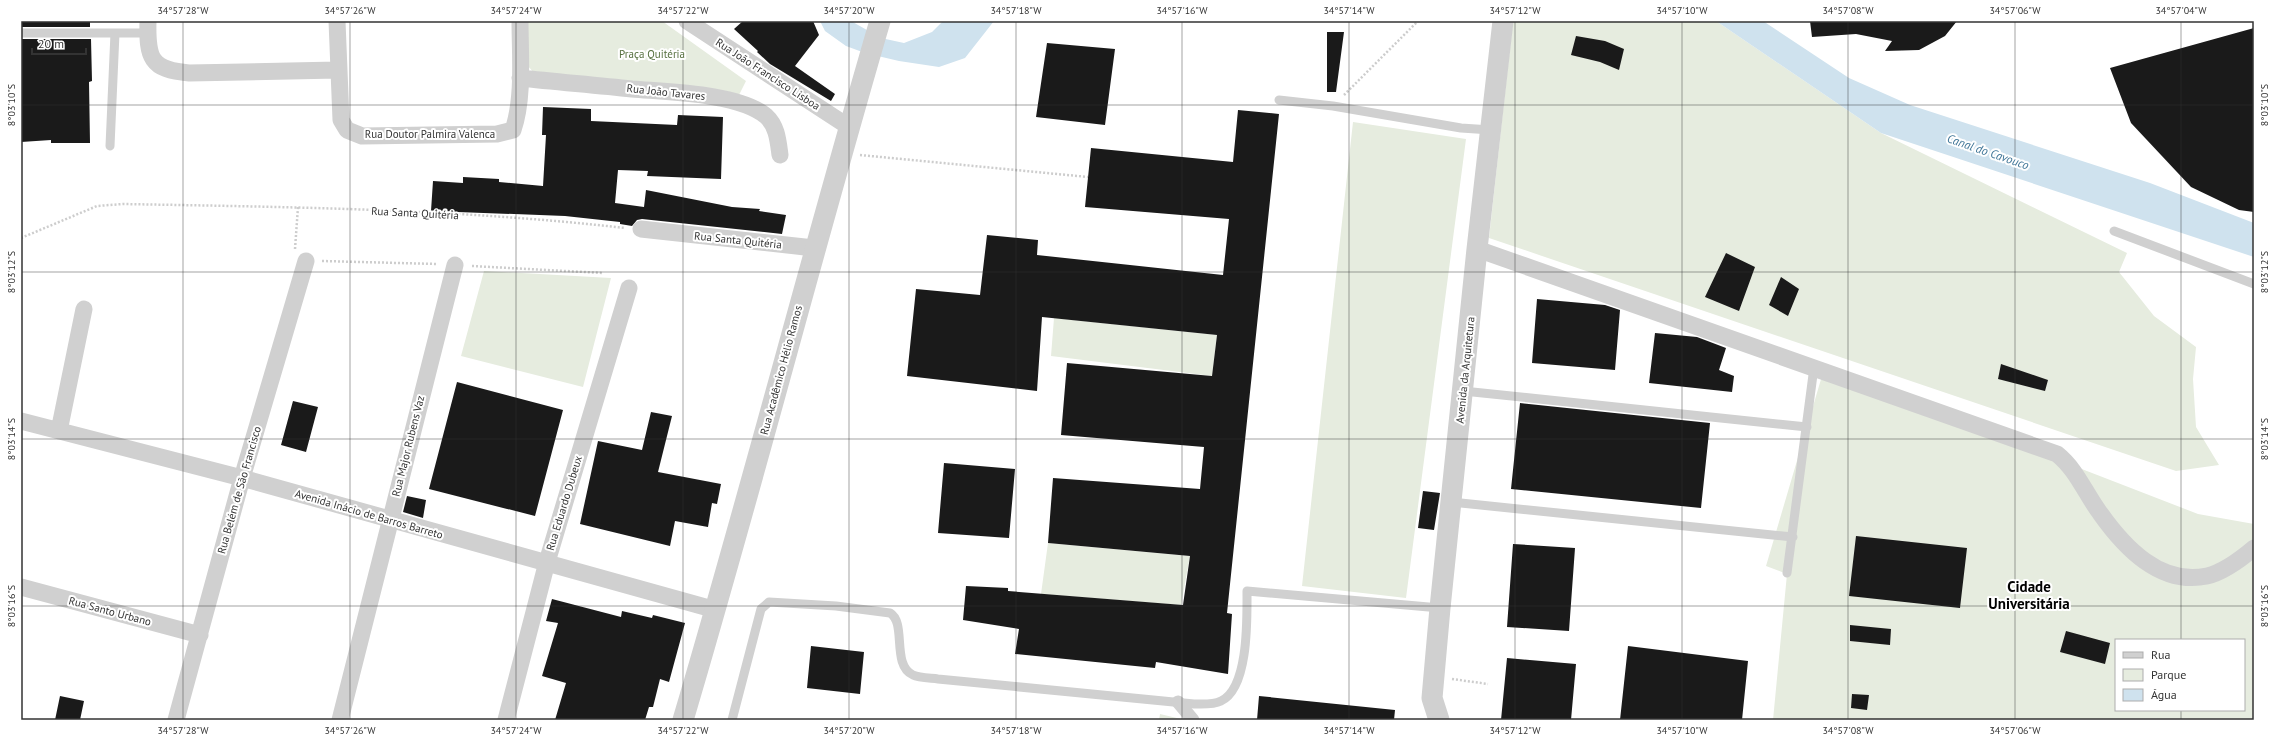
<svg xmlns="http://www.w3.org/2000/svg" width="2275" height="741" font-family="'PT Sans',sans-serif">
<rect width="100%" height="100%" fill="#fff"/>
<path fill="#e6ecdf" fill-rule="evenodd" d="M527,21H662L746,81L738,97L534,73L528,66Z
M1513,21H1716L1881,133L2127,253L2119,272L2154,316L2196,347L2193,379L2196,427L2219,465L2176,471L1489,238Z
M1353,122L1466,139L1406,598L1302,586Z
M484,271L611,278L583,387L461,356Z
M1054,318L1217,335L1212,376L1051,356Z
M1824,369L2198,514L2254,524V720H1773L1787,574L1766,566ZM2116,640H2244V710H2116Z
M1048,543L1190,556L1181,605L1041,594Z
M1160,714L1181,719L1182,720H1159Z"/>
<path fill="#cfe2ee" d="M820,21H851L881,38L904,43L932,32L943,21H994L965,58L939,67L899,61L865,53L846,46L825,31Z
M1716,21H1763L1849,78L1910,105L2150,183L2254,223V257L1881,133Z"/>
<path fill="#1a1a1a" d="M21,21H90V27H21Z
M743,21H813L819,35L795,66L835,94L831,101L770,64L757,52L758,51L734,29Z
M1810,21H1957L1945,36L1919,50L1885,51L1892,41L1856,34L1812,37Z
M2254,28V212L2239,210L2191,187L2131,123L2110,68Z
M1327,32H1344L1336,92H1327Z
M1576,36L1605,41L1624,49L1619,70L1600,62L1571,55Z
M21,39H91L92,81L89,82L90,143H51V140L21,142Z
M1047,43L1115,49L1105,125L1036,117Z
M543,107L591,109V121L677,125L678,115L723,117L721,179L647,176L648,171L618,170L615,203L644,207L646,190L732,207L760,209L759,211L786,215L782,234L642,219L637,220L632,226L620,224V222L565,216L431,211L433,181L463,183V177L499,179V182L543,186L546,135H542Z
M1238,110L1279,114L1227,613L1232,614L1228,674L1156,662L1155,668L1015,654L1019,629L963,620L966,586L1008,588V591L1183,605L1190,556L1048,543L1053,478L1200,489L1204,447L1061,435L1067,363L1212,376L1217,335L1042,317L1037,391L907,376L916,289L980,295L987,235L1038,240L1037,255L1223,275L1229,219L1085,207L1091,148L1233,162Z
M1726,253L1755,267L1739,311L1705,297Z
M1781,277L1799,289L1788,316L1769,305Z
M1537,299L1605,305L1620,310L1615,370L1532,363Z
M1655,333L1697,337L1726,348L1719,370L1734,376L1732,392L1649,383Z
M2001,364L2048,380L2045,391L1998,379Z
M457,382L563,410L535,516L429,489Z
M293,401L318,407L306,452L281,445Z
M1520,403L1710,423L1701,508L1511,489Z
M651,412L672,416L658,472L721,484L717,504L712,503L708,527L675,521L670,546L580,524L598,441L642,450Z
M944,463L1015,469L1009,538L938,533Z
M1423,491L1440,493L1434,530L1418,528Z
M407,496L426,500L423,518L403,512Z
M1856,536L1967,548L1960,608L1849,596Z
M1513,544L1575,548L1569,631L1507,627Z
M552,599L621,617L622,611L652,618L653,615L685,623L669,682L660,679L653,707H649L645,720H555L566,683L542,676L558,623L546,621Z
M1850,625L1891,629L1890,645L1850,641Z
M2066,631L2110,643L2105,664L2060,652Z
M811,646L864,652L860,694L807,688Z
M1628,646L1748,661L1742,720H1620Z
M1507,658L1576,664L1571,720H1501Z
M1852,694L1869,695L1867,710L1851,708Z
M60,696L84,701L80,720H55Z
M1259,696L1395,710L1394,720H1257Z"/>
<g fill="none" stroke-linecap="round" stroke-linejoin="round">
<path stroke="#cdcdcd" stroke-width="2.5" stroke-dasharray="2 2" stroke-linecap="butt" d="M1344,95L1418,21
M860,155L1088,177
M21,238L97,206L123,204C290,207 459,209 625,228
M295,249L298,207
M322,261L437,264
M472,266L603,273
M1452,679L1488,684"/>
<path stroke="#d0d0d0" stroke-width="9" d="M21,33H148
M1279,100L1333,106L1461,128L1491,130
M110,146L115,33
M2114,231L2254,284
M1463,391L1807,427
M1451,502L1793,537
M1787,573L1814,367
M732,720L761,609L769,602L836,606L890,613C907,623 891,665 913,675C919,678 930,678 938,679L1194,704C1203,704 1213,705 1221,701C1249,688 1247,618 1247,591L1440,608"/>
<path stroke="#d0d0d0" stroke-width="13" d="M1178,702L1193,720"/>
<path stroke="#d0d0d0" stroke-width="17" d="M148,21C147,57 150,70 189,73L337,70
M337,21L341,120L347,130L362,136L497,134L513,130C524,98 520,54 520,21
M687,21L849,127
M520,78C557,82 595,85 632,89C667,92 739,93 766,116C777,126 778,140 780,155
M641,229L814,248
M1477,249L2057,454C2077,470 2085,493 2100,513C2124,547 2160,586 2207,576C2224,572 2241,559 2254,548
M21,421L242,478L716,610
M59,431L84,309
M21,587L200,635
M176,720L242,478L306,261
M340,720L455,265
M506,720L547,562L629,288"/>
<path stroke="#d0d0d0" stroke-width="21" d="M683,720C752,488 812,253 880,21
M1439,720L1432,698L1440,608L1477,249L1503,21"/>
</g>
<path fill="none" stroke="#333" stroke-width="1" stroke-opacity="0.45" d="M183,21V720M350,21V720M516,21V720M683,21V720M849,21V720M1016,21V720M1182,21V720M1349,21V720M1515,21V720M1682,21V720M1848,21V720M2015,21V720M2181,21V640M21,105H2254M21,272H2254M21,439H2254M21,606H2254M2181,710V720"/>
<g text-anchor="middle" stroke-width="4" stroke-linejoin="round" paint-order="stroke">
<g font-size="11" fill="#56703f" stroke="#fff">
<text x="652" y="58">Praça Quitéria</text>
</g>
<g font-size="11" fill="#333" stroke="#fff">
<text transform="translate(768 74) rotate(33)" y="4">Rua João Francisco Lisboa</text>
<text transform="translate(666 92) rotate(6)" y="4">Rua João Tavares</text>
<text x="430" y="138">Rua Doutor Palmira Valenca</text>
<text transform="translate(415 213) rotate(3)" y="4">Rua Santa Quitéria</text>
<text transform="translate(738 240) rotate(6)" y="4">Rua Santa Quitéria</text>
<text transform="translate(781 370) rotate(-75)" y="4">Rua Acadêmico Hélio Ramos</text>
<text transform="translate(1465 370) rotate(-84)" y="4">Avenida da Arquitetura</text>
<text transform="translate(408 446) rotate(-76)" y="4">Rua Major Rubens Vaz</text>
<text transform="translate(239 490) rotate(-74)" y="4">Rua Belém de São Francisco</text>
<text transform="translate(564 503) rotate(-73)" y="4">Rua Eduardo Dubeux</text>
<text transform="translate(369 514) rotate(16)" y="4">Avenida Inácio de Barros Barreto</text>
<text transform="translate(110 611) rotate(15)" y="4">Rua Santo Urbano</text>
</g>
<g font-size="12" font-style="italic" fill="#3f7597" stroke="#fff">
<text transform="translate(1988 152) rotate(19)" y="4">Canal do Cavouco</text>
</g>
<g font-size="15" font-weight="bold" fill="#000" stroke="#fff">
<text x="2029" y="592">Cidade<tspan x="2029" dy="17">Universitária</tspan></text>
</g>
</g>
<rect width="2275" height="741" fill="none" stroke="#ffffff" stroke-width="44"/>
<rect x="2115" y="639" width="130" height="72" fill="#ffffff" stroke="#adadad"/>
<rect x="2123" y="652" width="20" height="6" fill="#d0d0d0" stroke="#adadad"/>
<text x="2151" y="659" font-size="12" fill="#333333">Rua</text>
<rect x="2123" y="669" width="20" height="12" fill="#e6ecdf" stroke="#adadad"/>
<text x="2151" y="679" font-size="12" fill="#333333">Parque</text>
<rect x="2123" y="689" width="20" height="12" fill="#cfe2ee" stroke="#adadad"/>
<text x="2151" y="699" font-size="12" fill="#333333">Água</text>
<path d="M32 48v6h54v-6" fill="none" stroke="#333333" stroke-width="2"/>
<text x="38" y="48" font-size="12" fill="#333333" stroke="#ffffff" stroke-width="3" paint-order="stroke">20 m</text>
<rect x="22" y="22" width="2231" height="697" fill="none" stroke="#333" stroke-width="1.5"/>
<g font-size="10" text-anchor="middle" fill="#333">
<text x="183" y="14">34°57'28"W</text>
<text x="350" y="14">34°57'26"W</text>
<text x="516" y="14">34°57'24"W</text>
<text x="683" y="14">34°57'22"W</text>
<text x="849" y="14">34°57'20"W</text>
<text x="1016" y="14">34°57'18"W</text>
<text x="1182" y="14">34°57'16"W</text>
<text x="1349" y="14">34°57'14"W</text>
<text x="1515" y="14">34°57'12"W</text>
<text x="1682" y="14">34°57'10"W</text>
<text x="1848" y="14">34°57'08"W</text>
<text x="2015" y="14">34°57'06"W</text>
<text x="2181" y="14">34°57'04"W</text>
<text transform="translate(11 105) rotate(-90)" y="4">8°03'10"S</text>
<text transform="translate(2264 105) rotate(-90)" y="4">8°03'10"S</text>
<text transform="translate(11 272) rotate(-90)" y="4">8°03'12"S</text>
<text transform="translate(2264 272) rotate(-90)" y="4">8°03'12"S</text>
<text transform="translate(11 439) rotate(-90)" y="4">8°03'14"S</text>
<text transform="translate(2264 439) rotate(-90)" y="4">8°03'14"S</text>
<text transform="translate(11 606) rotate(-90)" y="4">8°03'16"S</text>
<text transform="translate(2264 606) rotate(-90)" y="4">8°03'16"S</text>
<text x="183" y="734">34°57'28"W</text>
<text x="350" y="734">34°57'26"W</text>
<text x="516" y="734">34°57'24"W</text>
<text x="683" y="734">34°57'22"W</text>
<text x="849" y="734">34°57'20"W</text>
<text x="1016" y="734">34°57'18"W</text>
<text x="1182" y="734">34°57'16"W</text>
<text x="1349" y="734">34°57'14"W</text>
<text x="1515" y="734">34°57'12"W</text>
<text x="1682" y="734">34°57'10"W</text>
<text x="1848" y="734">34°57'08"W</text>
<text x="2015" y="734">34°57'06"W</text>
</g>
</svg>
